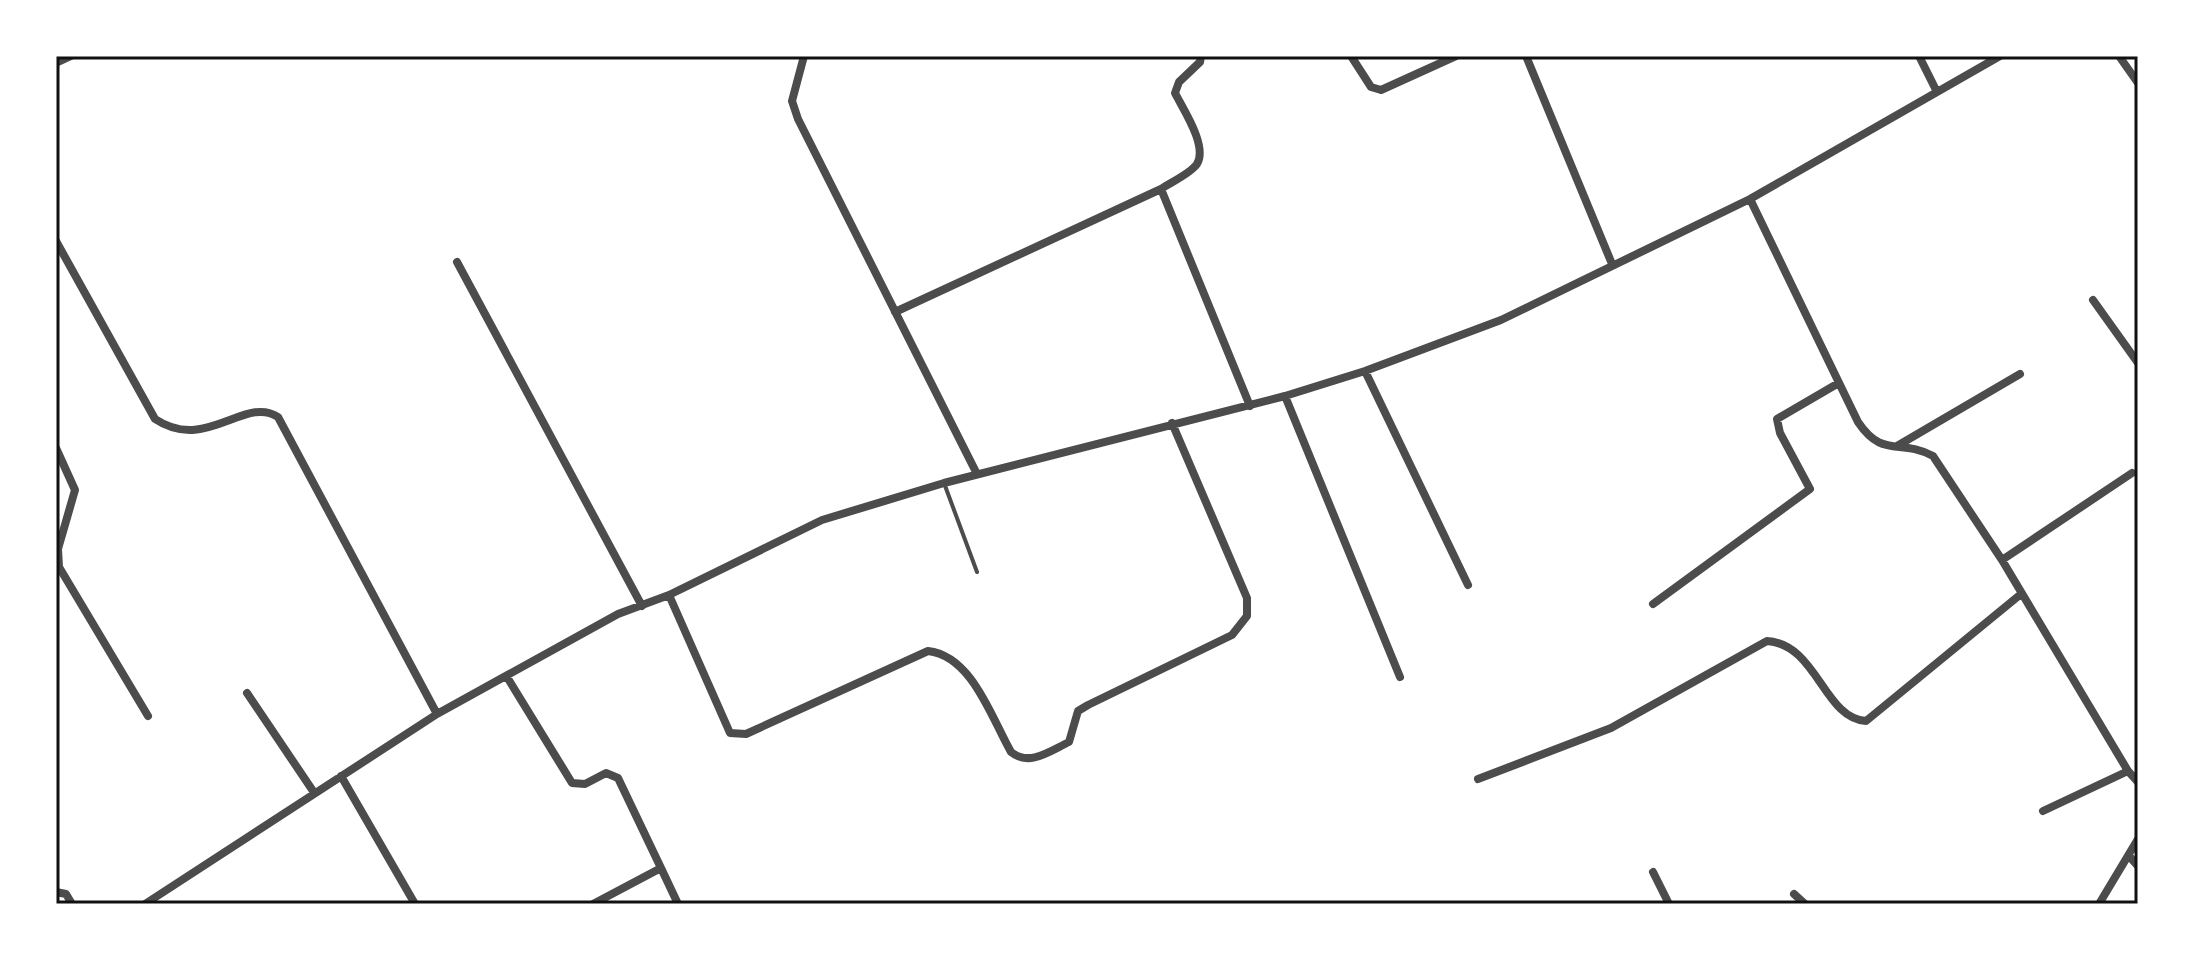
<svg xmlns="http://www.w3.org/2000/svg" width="2194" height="960" font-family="'PT Sans',sans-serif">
<rect width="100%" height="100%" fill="#fff"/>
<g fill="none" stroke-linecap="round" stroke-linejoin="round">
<path stroke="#4c4c4c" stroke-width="4" d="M944,483L977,572"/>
<path stroke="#4c4c4c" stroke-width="8" d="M804,56L792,101L798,119L977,474
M1201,56L1200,62L1179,82L1175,93C1183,109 1208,146 1197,164C1190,174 1171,182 1161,189L1250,406
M1351,56L1371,87L1381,90L1456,56
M1526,56L1612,264
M1919,56L1937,92
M2119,56L2138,83
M56,63L71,56
M1750,199L1858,422C1883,459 1899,438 1933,456L2002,560L2128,771L2138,782
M56,241L155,419C206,453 245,395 278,417L437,714
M457,262L642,606
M2093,300L2138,363
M895,312L1161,189
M1365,371L1468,585
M1285,396L1400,677
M1897,446L2020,374
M56,448L75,490L58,549L59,567L148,716
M2002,560L2132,473
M669,595L730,733L746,734L928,651C972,656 991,717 1011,752C1029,767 1050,751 1069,742L1078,711L1088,705L1232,635L1247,616V598L1172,423
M1653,604L1810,489L1780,433L1777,419L1837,384
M507,677L572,783L585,784L606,773L618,778L661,868
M247,693L313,791
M341,776L415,904
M1478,779L1611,728L1767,641C1817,644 1824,719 1866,721L2021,594
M2043,811L2128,771
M2129,856L2138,866
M1653,872L1669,904
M56,892L66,894L72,904
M1794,894L1805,904
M145,904L437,714L618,614L669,595L822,520L944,483L1285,396L1365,371L1501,320L1750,199L2000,56
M593,904L661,868L678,904
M2099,904L2138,839"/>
</g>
<rect width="2194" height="960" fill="none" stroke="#ffffff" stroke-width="116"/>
<rect x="58" y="58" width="2078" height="844" fill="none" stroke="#111" stroke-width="3"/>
</svg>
